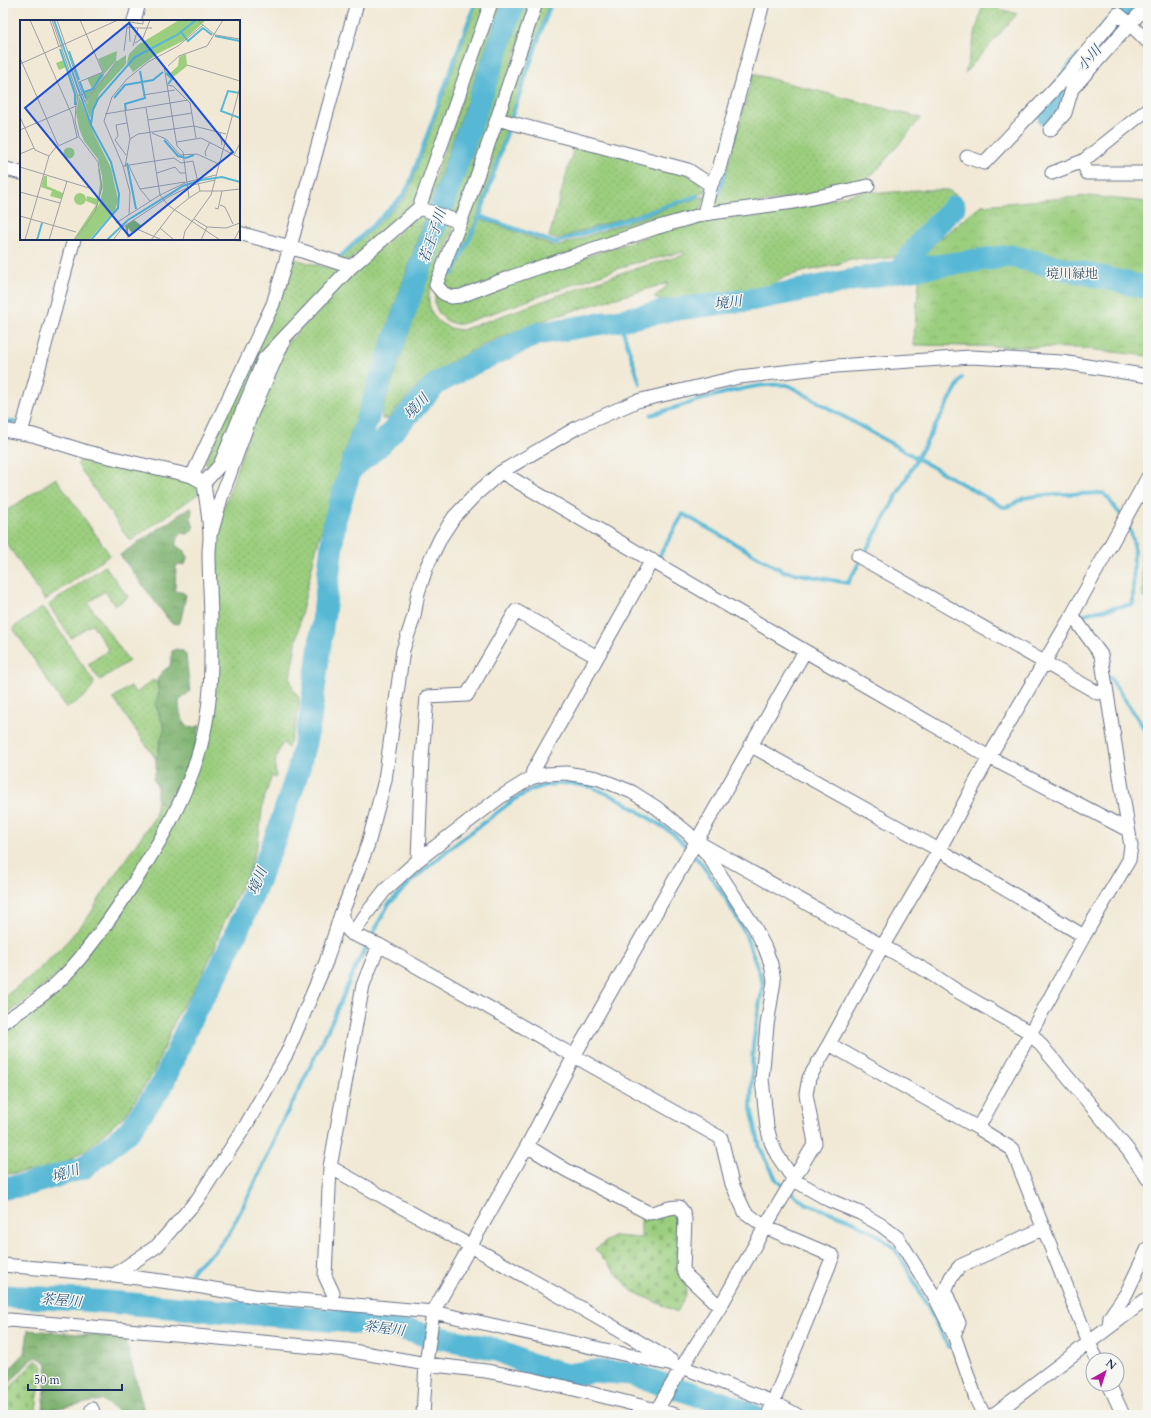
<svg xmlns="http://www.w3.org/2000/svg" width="1151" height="1418" font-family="Cardo,'Noto Serif JP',serif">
<defs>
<pattern id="grass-dots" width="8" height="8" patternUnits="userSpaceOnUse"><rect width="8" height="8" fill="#9bce7e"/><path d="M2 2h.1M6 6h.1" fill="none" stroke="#85b16f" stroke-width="1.8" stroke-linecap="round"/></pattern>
<pattern id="forest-crowns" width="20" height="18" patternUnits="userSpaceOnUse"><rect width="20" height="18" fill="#7cb16d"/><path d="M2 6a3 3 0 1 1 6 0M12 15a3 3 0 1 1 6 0" fill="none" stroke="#65905d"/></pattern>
<pattern id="cemetery-stones" width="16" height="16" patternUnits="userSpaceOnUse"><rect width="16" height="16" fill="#9bce7e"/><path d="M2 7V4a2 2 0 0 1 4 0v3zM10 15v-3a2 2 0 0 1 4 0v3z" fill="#85b16f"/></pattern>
<pattern id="park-crowns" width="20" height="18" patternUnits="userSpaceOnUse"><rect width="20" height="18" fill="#9bce7e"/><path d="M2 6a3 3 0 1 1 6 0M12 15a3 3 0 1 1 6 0" fill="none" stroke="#85b16f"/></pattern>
</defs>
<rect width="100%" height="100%" fill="#f6f6f2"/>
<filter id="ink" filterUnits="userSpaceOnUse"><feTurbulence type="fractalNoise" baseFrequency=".025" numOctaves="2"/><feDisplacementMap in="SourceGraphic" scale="8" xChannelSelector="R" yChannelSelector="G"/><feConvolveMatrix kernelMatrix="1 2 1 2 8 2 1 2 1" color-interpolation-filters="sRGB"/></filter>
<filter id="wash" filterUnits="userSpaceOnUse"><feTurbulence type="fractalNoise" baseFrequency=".012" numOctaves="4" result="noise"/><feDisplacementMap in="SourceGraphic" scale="16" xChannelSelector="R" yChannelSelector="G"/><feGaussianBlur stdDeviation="0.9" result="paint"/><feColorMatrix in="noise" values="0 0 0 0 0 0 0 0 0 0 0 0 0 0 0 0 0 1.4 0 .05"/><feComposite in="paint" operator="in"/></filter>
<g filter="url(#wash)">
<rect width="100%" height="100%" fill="#f1e9d5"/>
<path fill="url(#grass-dots)" stroke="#5b7e6e" d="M477,3H487L418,198L411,208L350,260L342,261L339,260L404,199L411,185Z
M496,3H502L429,207L426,202Z
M525,3H533L459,216L450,214Z
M539,3H549L510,119L502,115Z
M983,4L1017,14L965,73Z
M753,74L921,118L878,169L869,178L848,187L716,211L711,206L713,196L720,194Z
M499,125H508L479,213L452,274L454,276L480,218L556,247L697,198L706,196L699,212L460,292L444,289L442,282Z
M575,143L695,177L707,192L557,239L549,237Z
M868,190L882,193L917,190H948L959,197L956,201L950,202L921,235L904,256L870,260L850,259L837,265L806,271L785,277L767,288L758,292L717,294L668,300H659L654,297L665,288L668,283C590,306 493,329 428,378C413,389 400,405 388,419H382L383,408L447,222L454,227L429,293C427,316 440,328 462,330L627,271L684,255L683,252L631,264L461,324C445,326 429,307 437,292L447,299L519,279L678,226L815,204Z
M420,213L426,215L346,447L316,550L301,615L290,678L293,689L299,698V704L295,727L288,748H287L284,743C279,747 275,760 275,767C275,770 276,773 276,776L275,778L272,776L271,778L263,803L258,842L249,871L220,931L215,947L200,980L177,1015L154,1072L125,1115L94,1143L85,1151L77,1154L74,1158L46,1170L4,1174L3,1028L18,1019L118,914L208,733L213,541L252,424L288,343L344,280Z
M291,258L328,268L332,266L342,268L309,305L217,461L208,466L205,463Z
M87,457L194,482L199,490L198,494L130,541L77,464Z
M56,478L110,555L47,599H44L3,538V513Z
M105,566L128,597L115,606L105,591L88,603L129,661L100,680L88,664L109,650L92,624L71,638L49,606L50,604Z
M42,608L45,609L94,682C92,694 76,702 66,708L13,628Z
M153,680L157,683L159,694L155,703L165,730L159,745V751L156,759L113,698L130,686L136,693Z
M157,799L163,806L172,805L160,834L104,922L62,971L3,1018V998L38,970L64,945L89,916L111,880L155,817Z"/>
<path fill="url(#forest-crowns)" stroke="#4c7066" d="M189,508L192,509L191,519L194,528L188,534L181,533L178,536L176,546L185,551L187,558L185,565L179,564L176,566L175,590C178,593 183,591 186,595L181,619L178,624L171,623L120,555Z
M176,649L183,651L186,655L190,691L179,701C179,712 181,720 188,727L194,728L200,725L194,759L172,805L163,806L157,799V786L153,778C157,769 156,768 156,759C157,756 159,754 159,750C160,742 160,737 165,730L155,703L159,694L157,680L163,671L170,666L172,651Z
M28,1330L125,1338L145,1415H124L102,1400L43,1411L47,1363L37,1357L31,1360L3,1390V1376L25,1353Z"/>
<path fill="url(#cemetery-stones)" stroke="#5b7e6e" d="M1141,553H1148V598H1143Z
M678,1210L686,1279V1295L677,1312L632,1291L595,1249L614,1236L641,1238V1220L645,1215Z
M36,1360L43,1366L35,1415H3V1395Z"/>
<path fill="url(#park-crowns)" stroke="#5b7e6e" d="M1089,196L1148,202V356L1078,348L913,345L922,253L982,205Z"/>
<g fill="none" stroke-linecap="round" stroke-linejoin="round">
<path stroke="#56b8d5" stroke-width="4" d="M512,116L551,3
M716,193H719L725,170
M443,203L453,206
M480,216L555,243L697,196
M339,258L402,197L409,185L475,3
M453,274L480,216L509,127
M620,321L640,384
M651,415C689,404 750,381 788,385L1003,507C1012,508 1017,500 1025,498C1050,492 1077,495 1103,493C1108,497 1111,502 1115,508C1127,521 1130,526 1134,544L1133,604L1088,613L1077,619
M3,422H15
M656,562L683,514L783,571L848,583L962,378
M1109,676L1148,734
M191,1273L196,1266L214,1252L228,1235L251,1191L269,1153L277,1131L295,1098L332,1021L357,964L388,905L414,879L449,849L515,799L531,790L547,785L568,783L592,787L621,800L674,834L701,863L725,897L745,933L763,983L753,1044L751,1108L760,1148L777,1181L805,1203L851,1220L878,1235L895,1249L908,1270L949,1347
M188,1309V1299"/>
<path stroke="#56b8d5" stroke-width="23" d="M1106,36L1136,3
M1049,117C1056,98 1069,80 1082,65
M899,271L925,237L954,207
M350,470L381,444L436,384L470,365L537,334L610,322L677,309L755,299L899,271L1010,256L1148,288
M3,1188L26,1185L83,1168L129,1131L163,1083L194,1012L218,972L243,918L279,829L299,768L310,720L325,605L335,519L351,468L350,470L380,381L514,3
M3,1296L83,1300L341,1321L395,1327L426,1335L486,1347L500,1351L530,1365L567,1375L595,1371L630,1374L726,1404L752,1415"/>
</g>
</g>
<g filter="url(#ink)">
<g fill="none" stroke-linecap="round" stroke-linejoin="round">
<g stroke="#667088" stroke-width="15">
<path id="street" d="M536,3L497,119L468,202L436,285L443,293L451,297L461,296L508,278L655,228L704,214L794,202L868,186
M134,21L139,3
M497,119L688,170L711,185
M1050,130L1065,113L1072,89L1148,4
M967,157L984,163L1064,79L1118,14L1130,24L1148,42
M1083,161L1087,173H1148
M3,168L21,173
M1052,173L1083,161L1148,109
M419,208L491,3
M704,214L711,185L719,169L763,3
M239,233L290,247L351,267L419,208L460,222
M3,430L33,435L87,452L192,476L199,480
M21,433L74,239
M501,472L805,651L989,757L1128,830
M192,476L273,304L290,247L357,3
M212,531L221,498L252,412L283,342
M858,556L1098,693
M750,745L939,850L1084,936
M531,778L533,771L652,560
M701,844L927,971L957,991L1031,1033L1128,1150L1148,1179
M418,860L422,757L427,697L467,695L516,611L597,657
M352,934L367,913L385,890L418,860L499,798L531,778L546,774L566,773L597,778L632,792L657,808L688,833L707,854L755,928L765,948L771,964L774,981L767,1025L762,1079L767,1127L771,1142L777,1155L794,1180L829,1200L860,1213L881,1225L898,1238L936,1299L954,1335L976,1399L984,1415
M3,1022C24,1009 49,992 66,974C88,951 106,925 124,898C159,845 195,786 206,722C212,689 211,657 211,624C211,600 209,577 209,553C209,548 210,543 210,538C210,520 206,501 204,483L220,465L264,359L351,267
M829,1044L978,1128L1012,1149L1089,1343L1097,1360
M978,1128L1084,936L1129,860L1131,846L1101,655L1072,615
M527,1146L566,1170L649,1213C660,1212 669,1206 679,1207L683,1212L685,1219L683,1269L687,1276L720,1307
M330,1167L574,1304L672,1361
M3,1265L114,1275L185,1284L254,1296L433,1312L682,1367L773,1402L797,1415
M114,1275L157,1246L197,1200L246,1125L287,1053L326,962L341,914
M333,1293L325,1276L330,1167L363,985L379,945
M3,1322L9,1320L186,1335L347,1350L426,1364L486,1371L535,1380L578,1390L676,1415
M1109,1327L1110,1317L1126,1294L1148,1248
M954,1335L959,1323L945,1291L951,1277L960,1266L1044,1228
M1109,1384L1123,1415
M92,1409L94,1415
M423,1415L426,1364L433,1312L527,1146L574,1056L805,651
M654,1415L682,1367L720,1307L765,1227L815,1143L806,1094L809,1078L829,1044L882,947L939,850L989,757L1072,615L1148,477
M768,1415L833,1256L765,1227L745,1212L732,1184L721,1138L574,1056L379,945L352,934L348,930L341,914L345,905L368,844L385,780L403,650L414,616L418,593L427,566L441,537L454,517L476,494L501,472L578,427L637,401L739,377L836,366L971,357L1062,362L1148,376
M993,1415L1148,1298"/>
</g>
<use href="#street" stroke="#fff" stroke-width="13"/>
</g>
</g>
<g text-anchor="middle" stroke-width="3" stroke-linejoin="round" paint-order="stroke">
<g font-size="13" fill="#3b5766" stroke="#f6f6f2">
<text x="1072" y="278">境川緑地</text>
</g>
<g font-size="14" font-style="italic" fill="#2d5882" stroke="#f6f6f2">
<text transform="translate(1089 58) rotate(-49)" y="5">小川</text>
<text transform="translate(432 236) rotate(-71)" y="5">若王子川</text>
<text transform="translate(728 302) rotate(-7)" y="5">境川</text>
<text transform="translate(416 406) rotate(-47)" y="5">境川</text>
<text transform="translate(257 881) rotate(-67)" y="5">境川</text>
<text transform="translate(65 1173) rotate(-18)" y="5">境川</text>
<text transform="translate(61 1300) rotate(5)" y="5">茶屋川</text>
<text transform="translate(384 1328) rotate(7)" y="5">茶屋川</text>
</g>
</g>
<g transform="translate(20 20)">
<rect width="220" height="220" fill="#f1e9d5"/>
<path d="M40,27L57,76L55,86L56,74L46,47L39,50L36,43L44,40ZM97,31L96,41L84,54L78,39ZM106,35V44L79,74L70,98L62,75L66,83L69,84L66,82L81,61L97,41ZM82,53L84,56L66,81L59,62L64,72L73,69L77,63L72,69L67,58ZM59,76L74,114L91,148L98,180L95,190L69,220H56L79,184L83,170L82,156L78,139L64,121L59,108L56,92ZM43.5 133a5.5 5.5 0 1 1 11 0a5.5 5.5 0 1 1-11 0ZM78,149H79L82,167L79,181L76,190L55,220H53L76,185L66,181L67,176L78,179L80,164ZM24,156H27V166L43,173L41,179L30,176L32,171L21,167ZM54 179a6 6 0 1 1 12 0a6 6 0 1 1-12 0Z" fill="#9bce7e"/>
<path d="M114,200L122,206L112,213L108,208V219L105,206Z" fill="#7cb16d"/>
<path d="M166,34L167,46L152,58L149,54L158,46L159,37Z" fill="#9bce7e"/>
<path d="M159,0H186L163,21L137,34L113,52L107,43L109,34L118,25Z" fill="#9bce7e"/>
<path fill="none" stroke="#56b8d5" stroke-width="2" d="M34,0L71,105L91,142L99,174L98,188L71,220M161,12L168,21L183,8L192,15M195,16L220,21M40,29L55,74V85M49,31L59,60M146,53L152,59L148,64M60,62L66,78M64,72L73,69L82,54M220,73L208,71L201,91L220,98M94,78L105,65L133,60L143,52M106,91L105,84L125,78L120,51M71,104L73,90L78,79L115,37L157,15L176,0M144,120L158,136L166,138L174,135M107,143L116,189M17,220L22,203M87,220L108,200L163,166L181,160L202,157L220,162"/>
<path fill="none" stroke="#9b9fa5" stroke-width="1" d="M10,0L52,95L57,117M30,0L39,27M32,0L58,76M37,0L65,82L97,41M60,0L84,55M109,0L110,22M177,0L195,15L220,19M109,2L123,4V0M115,23L123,18L130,0M113,26L118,8H132M104,31L107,7L118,8M0,38L38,125M0,44L98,0M167,45L220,61M144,46L157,126L163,132L169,178M148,46L159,36L187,26L203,0M59,62L83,52M147,65L153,66L170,83L176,118M123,75L155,70M126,88L140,175L149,186L200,220M105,91L110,119M85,94L168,80M0,97L15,130L29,136M128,100L172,93M0,110L56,86L58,76L63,74M200,112L202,125M132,113L146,119L160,135L177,134L199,144M157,122L181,118L220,138M0,134L14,128M106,135L95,120L98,116L96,105L107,103M214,135L220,123M186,136L185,132L190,122M103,146L110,172L109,195M109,146L120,169L130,181M0,147L69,168M105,147L110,119L118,114L174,106L206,114M137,153L155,147L160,153H166M120,169L165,162M180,171L173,141L161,143L154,138L103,146L84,101L92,77L107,59L128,42L158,26L183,5M0,172L40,183M200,185L205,187L213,204M195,188L198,189L202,171L220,169M0,196L56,212M174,199L187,207L181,220M96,203L140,175L167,162L196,155M187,207L206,208L220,203M140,208L154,220M117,209L142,220M5,220L29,136L36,127L58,117M29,220L47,161M55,220L75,192L82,167L78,142L59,117L55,101L56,86M93,220L103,207L150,176L173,165L195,160M131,220L154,190L169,178L180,171H202M163,220L165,211L191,175L220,67M214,220L220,209"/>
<path fill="#1d4ed8" fill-opacity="0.15" stroke="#1d4ed8" stroke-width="2" d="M109,3L213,132L109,216L5,88Z"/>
<rect width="220" height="220" fill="none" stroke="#1b2f5e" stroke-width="2"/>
</g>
<rect width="1151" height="1418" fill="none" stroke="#f6f6f2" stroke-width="16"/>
<g transform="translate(1105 1372) rotate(39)"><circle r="19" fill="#f6f6f2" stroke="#9ea6b7"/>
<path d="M0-3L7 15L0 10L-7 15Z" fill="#b5179e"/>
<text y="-6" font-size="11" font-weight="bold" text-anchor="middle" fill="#1b2f5e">N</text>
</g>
<path d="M28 1384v6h94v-6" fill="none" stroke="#1b2f5e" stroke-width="2"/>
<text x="34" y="1384" font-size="12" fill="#1b2f5e" stroke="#f6f6f2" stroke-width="3" paint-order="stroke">50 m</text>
</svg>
